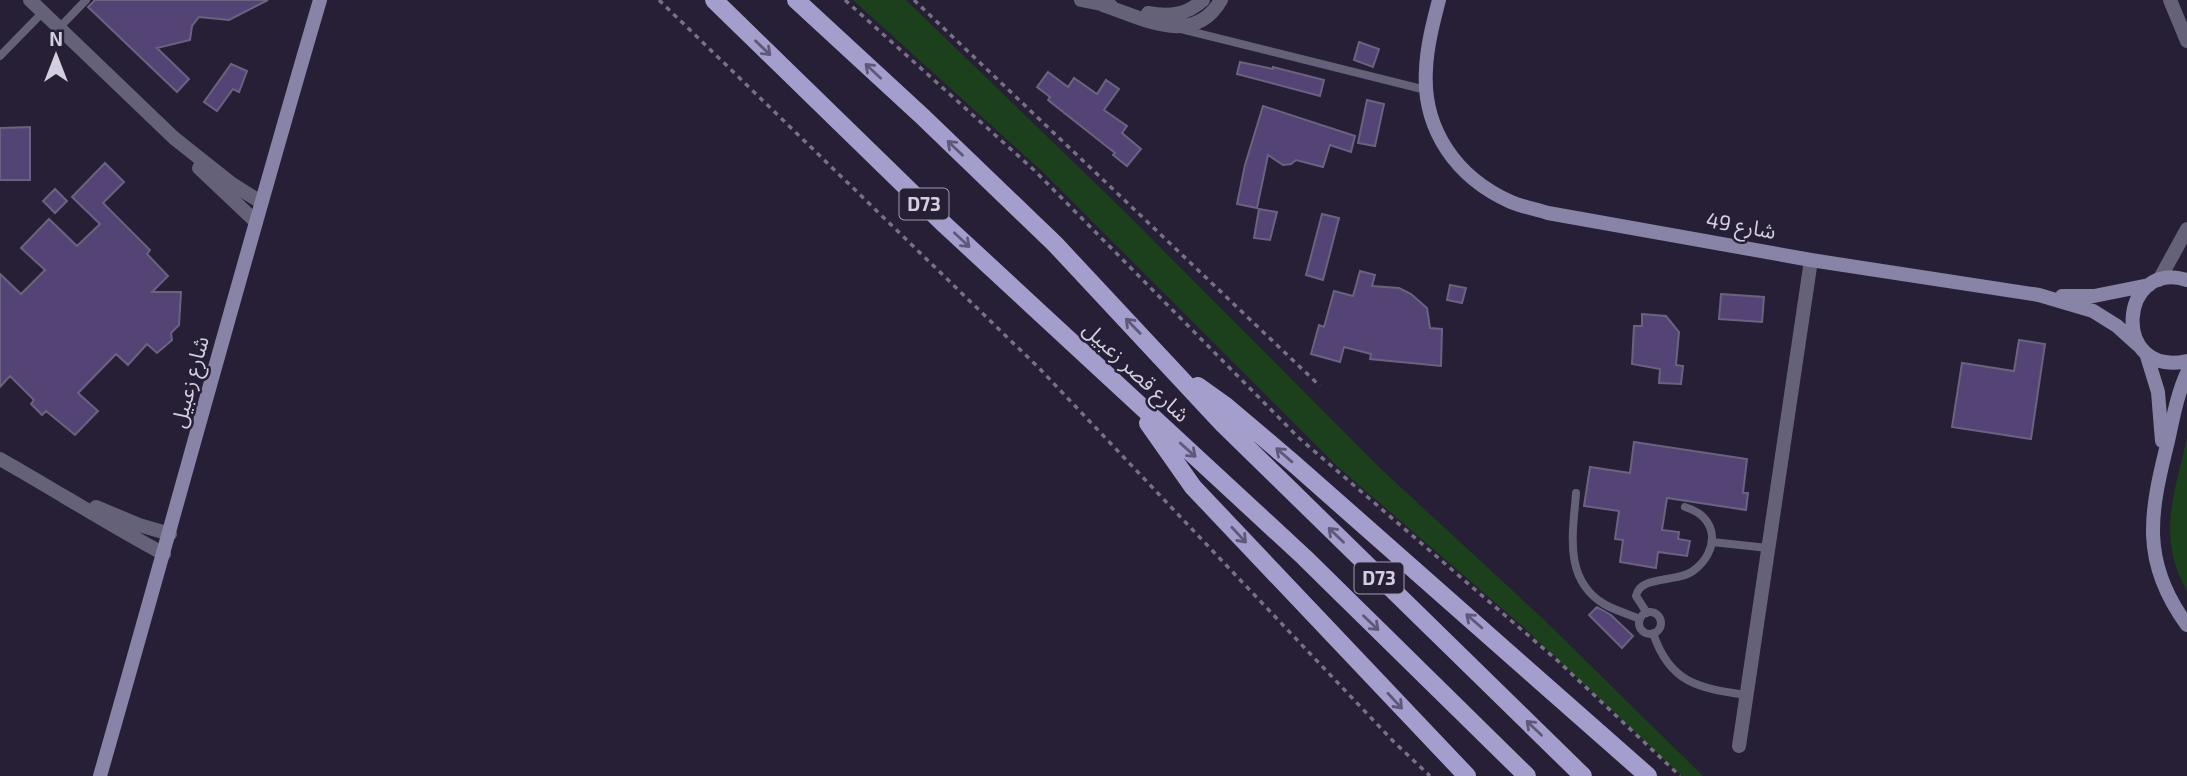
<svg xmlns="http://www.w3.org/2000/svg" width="2187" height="776" font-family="'Exo 2','Noto Sans Arabic',sans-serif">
<rect width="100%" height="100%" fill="#261f36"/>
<path fill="#1c401b" d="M853,0H906L1124,211L1381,469L1540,616L1703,776H1682L1520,624L1338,467L1044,173Z
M2187,437V591C2156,538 2175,493 2187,437Z"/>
<path fill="#534475" stroke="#6a637f" stroke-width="2" d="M95,0H268L229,20L199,17L192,26L190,40L157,48L189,79L177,92L88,7Z
M1359,42L1379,49L1373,67L1354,60Z
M1240,62L1273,69V67L1324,80L1320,96L1237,74Z
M231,64L247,71L239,92L233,89L217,111L204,102Z
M1048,72L1068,87L1074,78L1097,94L1106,80L1119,89L1104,110L1127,126L1122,133L1141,149L1127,166L1113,155L1115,153L1048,100L1050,97L1037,87Z
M1367,100L1384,104L1375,146L1358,143Z
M1263,106L1355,136L1351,152L1330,145L1323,167L1296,160L1291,164L1283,165L1268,155L1257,208L1237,204L1245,165Z
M30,127V180H0V128Z
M105,163L124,182L103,203L150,250L147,254L168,276L152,292H181L179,325L171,333L172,340L157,353L147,344L128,365L116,354L78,393L98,411L75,435L46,411L42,415L31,404L34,400L10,376L0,387V274L21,294L45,270L21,248L49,219L77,246L100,224L72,197Z
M55,189L67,201L55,213L43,201Z
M1259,209L1277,212L1270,240L1254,238Z
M1322,214L1339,218L1323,280L1306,275Z
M1360,271L1375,275L1372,286L1399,288L1411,294L1427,308L1430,328L1442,329L1441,366L1370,359L1371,354L1344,347L1340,362L1311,354L1319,325L1324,327L1334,291L1353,296Z
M1450,285L1466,288L1462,303L1447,300Z
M1721,294L1764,297L1762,322L1719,319Z
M1642,314L1666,316L1679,332L1676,365L1683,366L1681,384L1659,383L1660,369L1632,364L1634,326H1642Z
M2019,340L2045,344L2031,439L1952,427L1962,363L2014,371Z
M1634,442L1747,459L1743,493H1748L1746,510L1667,498L1662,530L1679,532L1678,539L1690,541L1687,556L1658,552L1656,568L1620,562L1623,540L1615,539L1619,511L1584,506L1590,467L1630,473Z
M1597,607L1611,615L1633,636L1622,648L1589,615Z"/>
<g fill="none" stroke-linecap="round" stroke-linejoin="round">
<path stroke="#777184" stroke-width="3.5" stroke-dasharray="5 5" stroke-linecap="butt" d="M659,0L1040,369L1394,742L1430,776
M845,0L1034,170L1299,438L1558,661L1680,776
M914,0L1320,386"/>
<path stroke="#646178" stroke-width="8" d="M59,28L86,0
M1181,29L1426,90
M0,56L43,12
M1576,493C1573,533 1563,579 1604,604C1614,610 1628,614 1640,619
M1712,542L1768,548
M1639 623a11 11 0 1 1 22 0a11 11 0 1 1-22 0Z
M1647,613L1636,596C1640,575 1676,583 1693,571C1720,551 1719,517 1685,507
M1653,633C1670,684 1699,688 1746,695"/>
<path stroke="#646178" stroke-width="14" d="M30,0L174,138L232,184L261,202
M1081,0L1111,6
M2170,0L2187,41
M1103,5C1143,18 1193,48 1221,0
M1148,13C1169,17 1187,15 1203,0
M199,168L256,222
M2159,280L2187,229
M0,459C55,490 108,524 164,554
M96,507L139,525L170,534
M1739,746L1811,260"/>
<path stroke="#8884a8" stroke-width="14" d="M1439,0C1433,23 1427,46 1426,69C1422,130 1457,178 1511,202C1523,207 1536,209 1548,213L1811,260L2039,295L2093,311L2117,326L2138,345
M2187,280C2119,258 2110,378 2187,361
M2062,296H2094L2149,285
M2146,353L2158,392L2162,441
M2187,373C2177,395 2173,418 2168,441C2150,513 2140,561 2187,625
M100,776C174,518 244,258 320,0"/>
<path stroke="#a49ecd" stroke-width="18" d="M714,0L945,225L1304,557L1527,776
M796,0L923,117L1055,244L1223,424L1583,776
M1198,386L1226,406L1292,462L1648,776
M1148,423L1193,487L1467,776"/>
</g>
<defs><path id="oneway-shaft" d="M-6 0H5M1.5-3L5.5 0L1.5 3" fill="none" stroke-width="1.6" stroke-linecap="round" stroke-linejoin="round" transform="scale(1.75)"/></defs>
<g stroke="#5f587a">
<use href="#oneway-shaft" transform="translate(763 48) rotate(44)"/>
<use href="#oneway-shaft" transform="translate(873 71) rotate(-137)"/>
<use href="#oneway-shaft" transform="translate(955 148) rotate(-136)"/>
<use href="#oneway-shaft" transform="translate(962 240) rotate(43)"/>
<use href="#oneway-shaft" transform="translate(1133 326) rotate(-134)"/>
<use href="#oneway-shaft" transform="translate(1188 450) rotate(42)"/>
<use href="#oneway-shaft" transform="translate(1284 455) rotate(-139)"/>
<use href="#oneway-shaft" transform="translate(1239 535) rotate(47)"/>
<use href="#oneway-shaft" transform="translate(1336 535) rotate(-136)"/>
<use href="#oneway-shaft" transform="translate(1474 621) rotate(-139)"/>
<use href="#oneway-shaft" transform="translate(1371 623) rotate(44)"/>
<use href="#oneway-shaft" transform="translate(1395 701) rotate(47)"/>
<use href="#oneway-shaft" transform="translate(1534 728) rotate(-136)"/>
</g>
<g text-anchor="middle" stroke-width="5" stroke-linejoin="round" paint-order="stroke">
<g fill="#261f36" stroke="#9f9aac" stroke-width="2">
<rect x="899.5" y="188.5" width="49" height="31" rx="5"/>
<rect x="1354.5" y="562.5" width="49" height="31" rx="5"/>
</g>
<g font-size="19" font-weight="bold" fill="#d3cfde">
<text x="924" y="211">D73</text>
<text x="1379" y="585">D73</text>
</g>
<g font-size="21" fill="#d3cfde" stroke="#261f36">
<text transform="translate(1741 226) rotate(10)" y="7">شارع 49</text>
<text transform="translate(1136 372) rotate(43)" y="7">شارع قصر زعبيل</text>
<text transform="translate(190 382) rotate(-75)" y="7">شارع زعبيل</text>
</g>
</g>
<g transform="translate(56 56)" stroke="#261f36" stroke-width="5" paint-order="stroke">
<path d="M0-5L12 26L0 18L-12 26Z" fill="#d3cfde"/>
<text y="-10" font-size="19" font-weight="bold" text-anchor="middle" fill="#d3cfde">N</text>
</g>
</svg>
